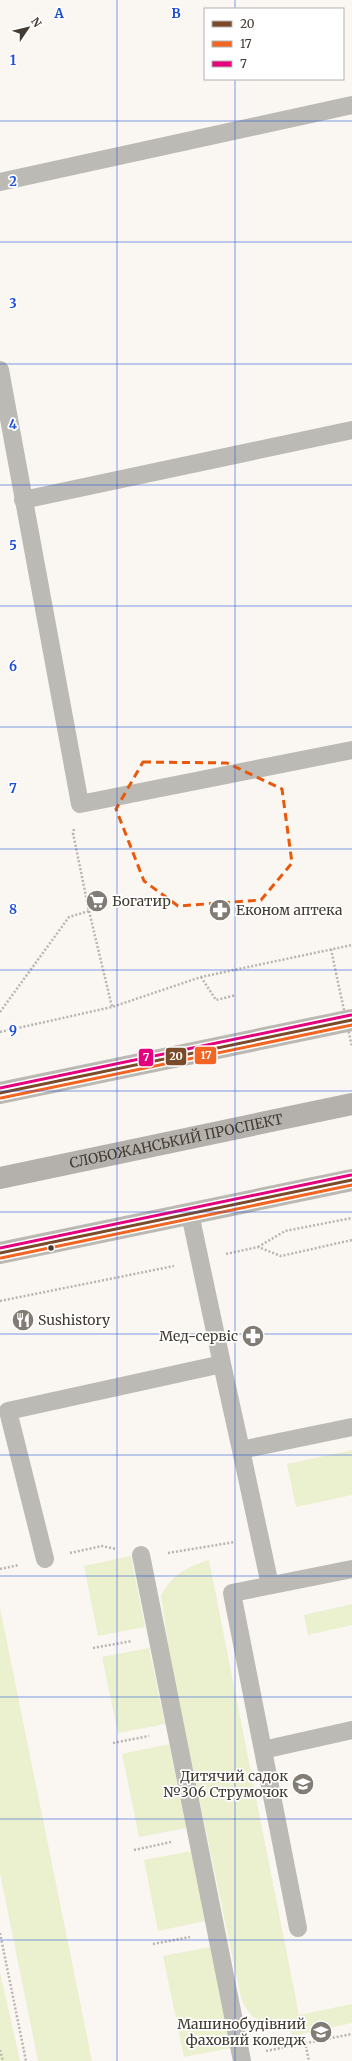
<svg xmlns="http://www.w3.org/2000/svg" width="352" height="2061" font-family="Merriweather,serif">
<rect width="100%" height="100%" fill="#faf6f1"/>
<path fill="#ebf0cf" d="M352,1450V1495L296,1507L287,1464Z
M131,1556L145,1627L98,1636L84,1566Z
M209,1560L299,2015L352,2004V2023L292,2036L290,2028C267,2031 249,2019 241,1998L170,1659L161,1596C172,1574 187,1567 209,1560Z
M352,1604V1625L308,1635L304,1615Z
M0,1608L92,2061H38L0,1873Z
M149,1648L165,1724L118,1733L102,1657Z
M169,1744L186,1828L139,1837L122,1754Z
M191,1851L205,1921L158,1931L144,1860Z
M210,1947L231,2048L184,2057L163,1956Z
M0,1972L20,2061H0Z"/>
<g fill="none" stroke-linecap="round" stroke-linejoin="round">
<path stroke="#b8b5b1" stroke-width="2.5" stroke-dasharray="2 2" stroke-linecap="butt" d="M89,911L112,1007
M331,949L336,973
M201,977L216,1000L236,995
M0,1012L69,917L89,911L73,833L74,829
M0,1032L112,1007L201,977L352,945
M258,1247L285,1231L352,1218
M226,1254L258,1247L281,1256L352,1240
M0,1301L174,1266
M70,1553L102,1546L116,1549
M168,1553L235,1542
M0,1569L19,1565
M93,1648L132,1641
M113,1743L149,1736
M134,1850L171,1842
M0,1933L26,2061
M153,1944L190,1937
M305,2042L309,2061
M0,2050L3,2061
M266,2051L352,2034"/>
<path stroke="#bcbab5" stroke-width="18" d="M0,182L352,105
M0,370L80,804L352,750
M23,500L352,430
M190,1214L222,1364
M241,1450L270,1585
M141,1555L242,2061
M45,1559L8,1411L222,1364L241,1450L352,1427
M263,1750L352,1730
M298,1928L232,1593L352,1569"/>
<path stroke="#bbb9b4" stroke-width="22" d="M0,1093L352,1020
M0,1253L352,1180"/>
<path stroke="#b4b1ad" stroke-width="22" id="s1" d="M0,1178L352,1104"/>
<path stroke="#b8b5b1" stroke-width="2.5" stroke-dasharray="2 2" stroke-linecap="butt" d="M336,973L352,1047"/>
<g stroke="#fff" stroke-width="6">
<path id="bus-1" d="M0,1093L352,1020
M0,1253L352,1180"/>
</g>
<g stroke="#fff" stroke-width="6">
<path id="bus-2" d="M1,1098L352,1025
M1,1258L352,1185"/>
</g>
<g stroke="#fff" stroke-width="6">
<path id="bus-3" d="M0,1088L351,1015
M0,1248L351,1175"/>
</g>
<use href="#bus-1" stroke="#7a4b2a" stroke-width="3"/>
<use href="#bus-2" stroke="#f26522" stroke-width="3"/>
<use href="#bus-3" stroke="#e5007d" stroke-width="3"/>
</g>
<path fill="none" stroke="#e8590c" stroke-width="3" stroke-dasharray="8 5" stroke-linejoin="round" d="M143,762L227,763L282,789L292,863L261,900L178,906L144,881L116,809Z"/>
<path fill="none" stroke="#1d4ed8" stroke-width="1" stroke-opacity="0.55" d="M117,0V2061M235,0V9M235,79V2061M0,121H352M0,242H352M0,364H352M0,485H352M0,606H352M0,727H352M0,849H352M0,970H352M0,1091H352M0,1212H352M0,1334H352M0,1455H352M0,1576H352M0,1697H352M0,1819H352M0,1940H352"/>
<defs>
<g id="supermarket-disc" transform="scale(1.15)"><circle r="9.5" fill="#827c75" stroke="#fff"/><path d="M-6-5.5h2.5l.6 2H6L4.5 2H-2.5L-4.4-4H-6ZM-1.5 3.2a1.3 1.3 0 1 0 .1 0ZM3 3.2a1.3 1.3 0 1 0 .1 0Z" fill="#fff"/></g>
<g id="pharmacy-disc" transform="scale(1.15)"><circle r="9.5" fill="#827c75" stroke="#fff"/><path d="M-2-6h4v4h4v4h-4v4h-4v-4h-4v-4h4Z" fill="#fff"/></g>
<g id="restaurant-disc" transform="scale(1.15)"><circle r="9.5" fill="#827c75" stroke="#fff"/><path d="M-5-6h1v4h1v-4h1v4h1v-4h1v5L-1.5 .5V6h-2V.5L-5-1ZM5-6V6H3V1.5H1.5Q1.5-4 5-6Z" fill="#fff"/></g>
<g id="school-disc" transform="scale(1.15)"><circle r="9.5" fill="#827c75" stroke="#fff"/><path d="M0-5L7-2L0 1L-7-2ZM-4 1L0 2.5L4 1V4Q0 6-4 4Z" fill="#fff"/></g>
<g id="university-disc" transform="scale(1.15)"><circle r="9.5" fill="#827c75" stroke="#fff"/><path d="M0-5L7-2L0 1L-7-2ZM-4 1L0 2.5L4 1V4Q0 6-4 4Z" fill="#fff"/></g>
</defs>
<g fill-rule="evenodd">
<use href="#supermarket-disc" x="97" y="901"/>
<use href="#pharmacy-disc" x="220" y="910"/>
<use href="#restaurant-disc" x="23" y="1320"/>
<use href="#pharmacy-disc" x="253" y="1336"/>
<use href="#school-disc" x="303" y="1784"/>
<use href="#university-disc" x="321" y="2032"/>
</g>
<circle fill="#423b32" stroke="#fff" stroke-width="1.5" cx="51" cy="1248" r="3.5"/>
<g text-anchor="middle" stroke-width="3.5" stroke-linejoin="round" paint-order="stroke">
<g font-size="14" fill="#423b32" stroke="#fff" text-anchor="start">
<text x="112" y="906">Богатир</text>
<text x="236" y="915">Економ аптека</text>
<text x="38" y="1325">Sushistory</text>
<text x="238" y="1341" text-anchor="end">Мед-сервіс</text>
<text x="288" y="1781" text-anchor="end">Дитячий садок<tspan x="288" dy="16">№306 Струмочок</tspan></text>
<text x="306" y="2029" text-anchor="end">Машинобудівний<tspan x="306" dy="16">фаховий коледж</tspan></text>
</g>
<g font-size="14" fill="#423b32" stroke="#fff">
<text dy="5" stroke="none"><textPath href="#s1" startOffset="180">СЛОБОЖАНСЬКИЙ ПРОСПЕКТ</textPath></text>
</g>
</g>
<g font-size="13" text-anchor="middle" font-weight="bold" fill="#1d4ed8" stroke="#fff" stroke-width="3.5" stroke-linejoin="round" paint-order="stroke">
<text x="59" y="18">A</text>
<text x="176" y="18">B</text>
<text x="13" y="65">1</text>
<text x="13" y="186">2</text>
<text x="13" y="308">3</text>
<text x="13" y="429">4</text>
<text x="13" y="550">5</text>
<text x="13" y="671">6</text>
<text x="13" y="793">7</text>
<text x="13" y="914">8</text>
<text x="13" y="1035">9</text>
</g>
<g stroke="#fff" stroke-width="1.5">
<rect x="194" y="1046" width="23" height="19" rx="4" fill="#f26522"/>
<rect x="165" y="1047" width="22" height="19" rx="4" fill="#7a4b2a"/>
<rect x="138" y="1048" width="16" height="19" rx="4" fill="#e5007d"/>
</g>
<g font-size="11" text-anchor="middle" font-weight="bold" fill="#fff">
<text x="206" y="1059">17</text>
<text x="176" y="1060">20</text>
<text x="146" y="1061">7</text>
</g>
<rect x="204" y="8" width="140" height="72" fill="#ffffff" stroke="#b3b1ad"/>
<rect x="212" y="21" width="20" height="6" fill="#7a4b2a" stroke="#b3b1ad"/>
<text x="240" y="28" font-size="12" fill="#423b32">20</text>
<rect x="212" y="41" width="20" height="6" fill="#f26522" stroke="#b3b1ad"/>
<text x="240" y="48" font-size="12" fill="#423b32">17</text>
<rect x="212" y="61" width="20" height="6" fill="#e5007d" stroke="#b3b1ad"/>
<text x="240" y="68" font-size="12" fill="#423b32">7</text>
<g transform="translate(28 28) rotate(55)" stroke="#ffffff" stroke-width="3" paint-order="stroke">
<path d="M0-3L7 15L0 10L-7 15Z" fill="#423b32"/>
<text y="-6" font-size="11" font-weight="bold" text-anchor="middle" fill="#423b32">N</text>
</g>
</svg>
